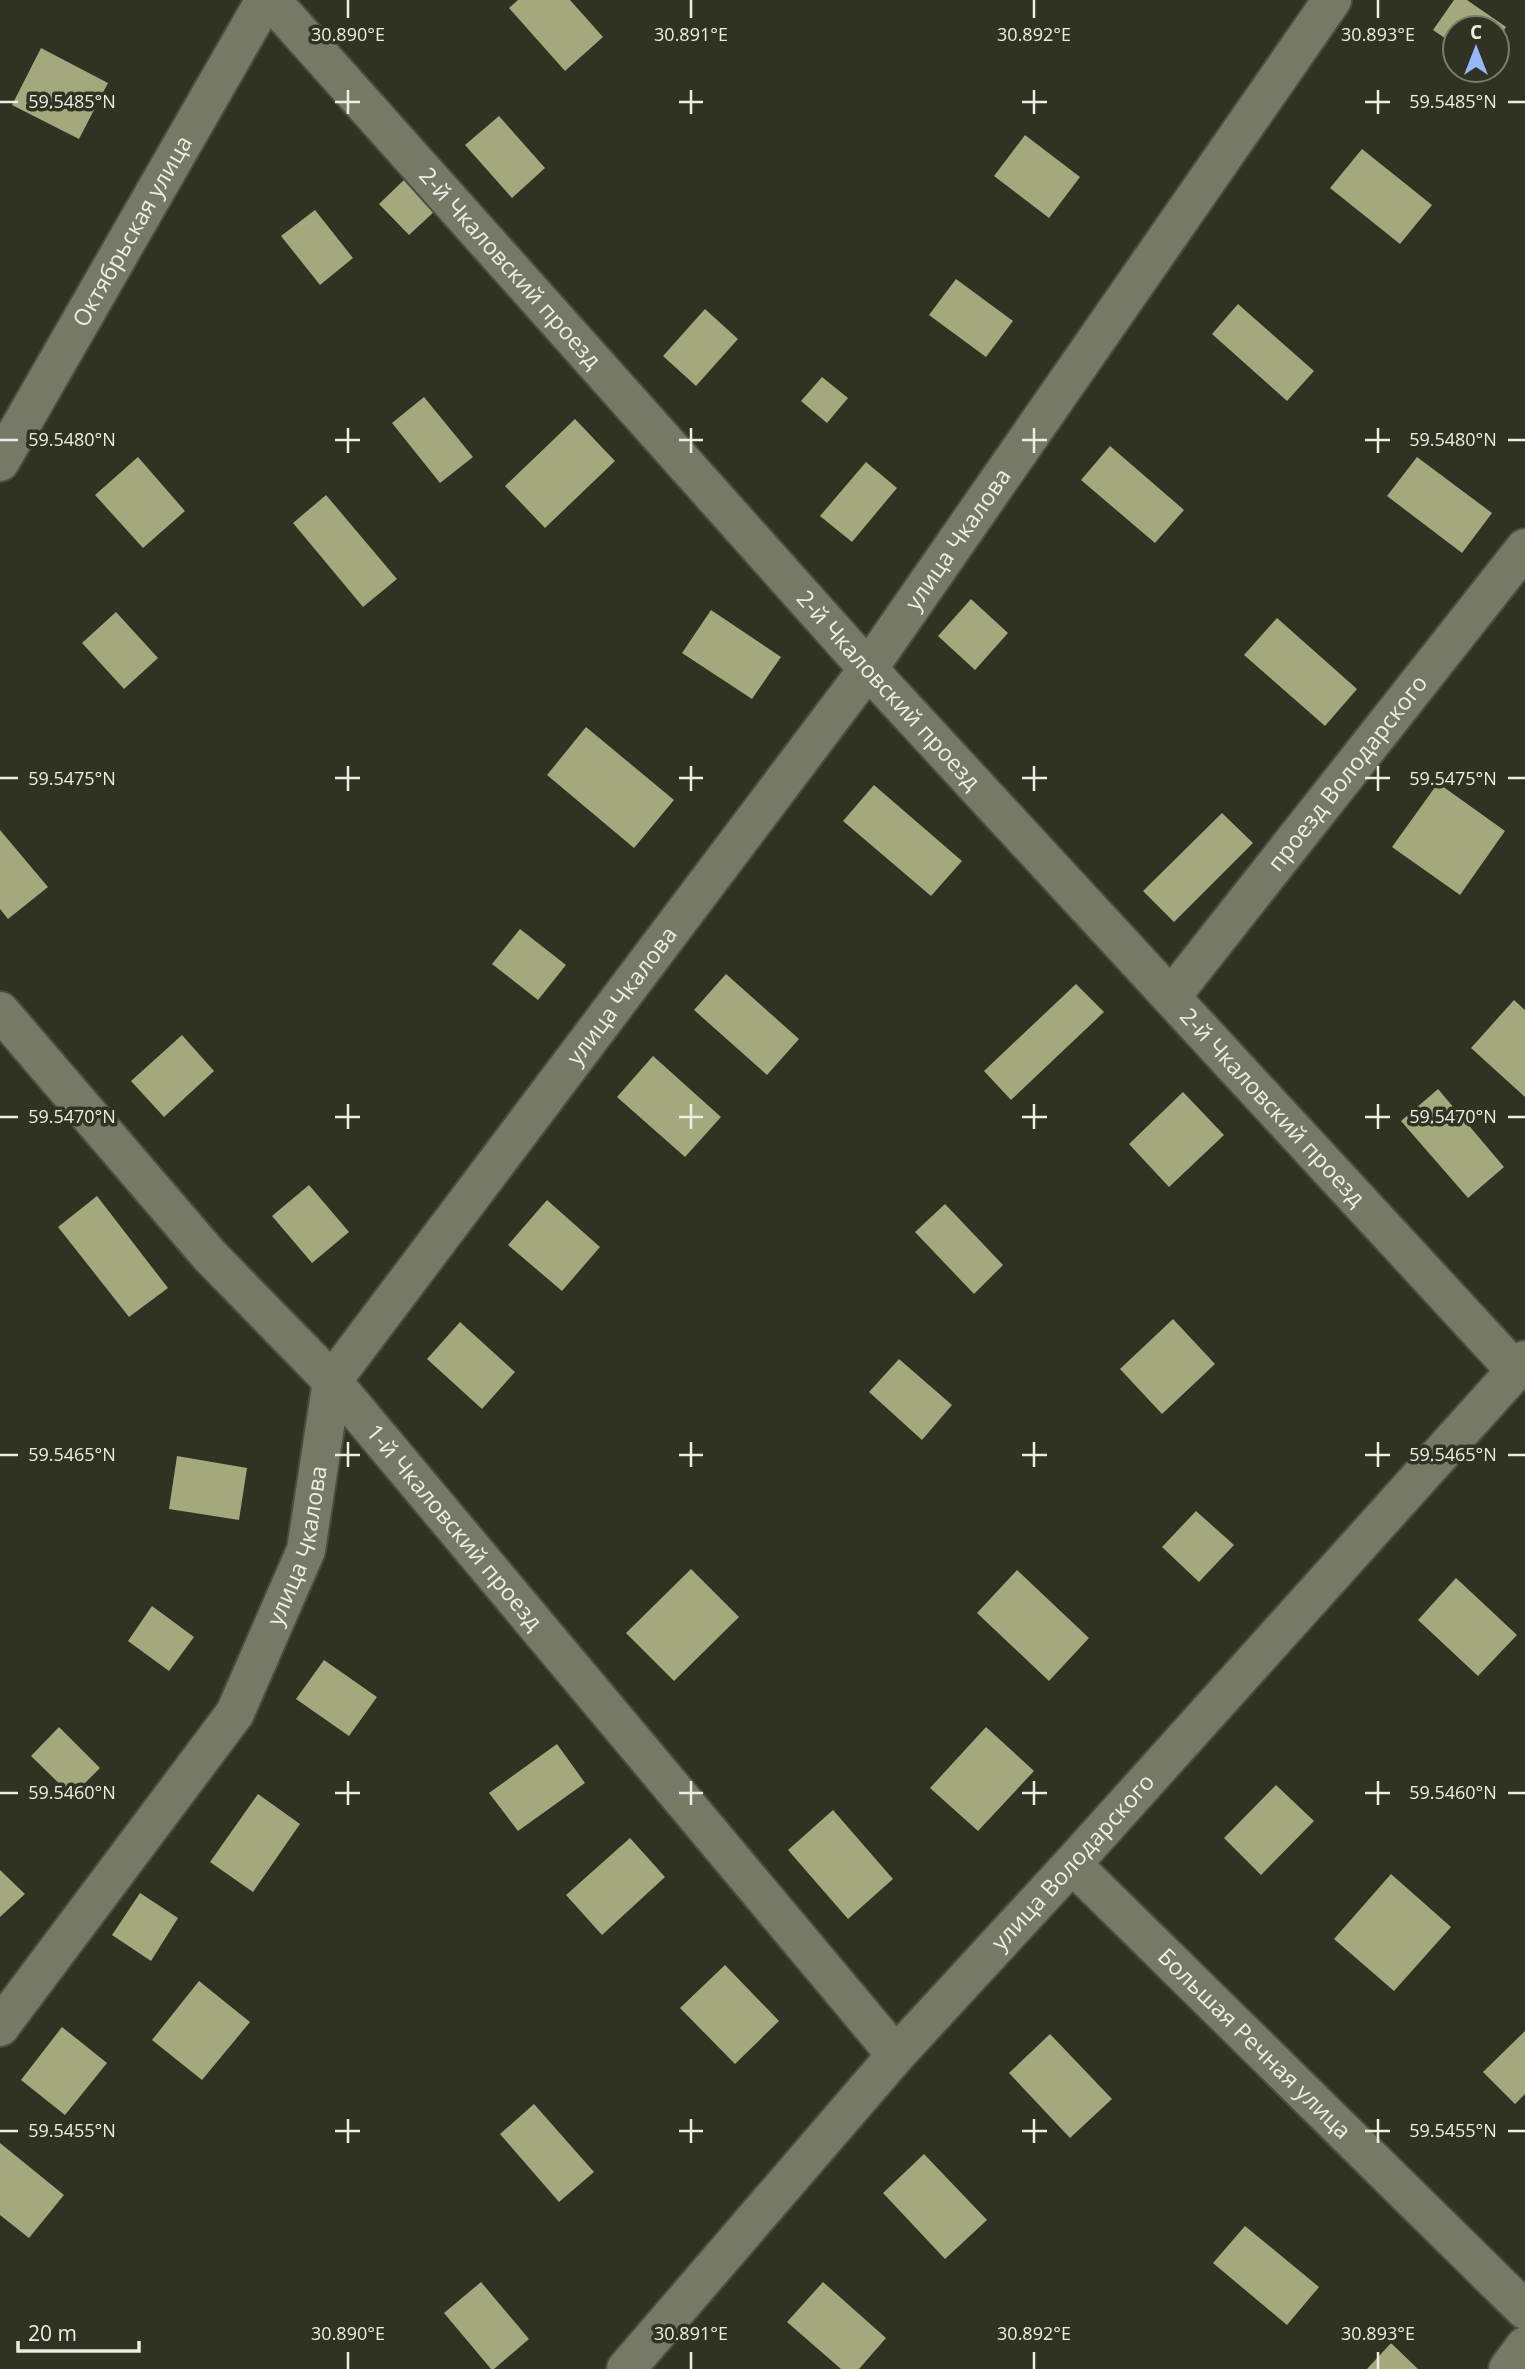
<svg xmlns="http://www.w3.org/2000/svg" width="1525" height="2369" font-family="'Open Sans',sans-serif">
<rect width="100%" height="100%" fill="#303222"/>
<path fill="#a3a97c" d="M518,0H570L603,37L565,71L509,8Z
M1454,0H1467L1506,27L1497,41V28H1455V45L1433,30Z
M41,48L108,83L79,139L12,105Z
M499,116L545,168L512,198L465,145Z
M1025,135L1080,177L1049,218L994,176Z
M1362,149L1432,205L1400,244L1330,188Z
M406,178L436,210L409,235L379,204Z
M315,210L353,258L320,285L281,236Z
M956,279L1013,321L986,357L929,315Z
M1238,304L1314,371L1287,401L1212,334Z
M705,309L738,339L696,386L663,356Z
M822,377L848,398L827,423L801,401Z
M424,397L473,457L440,483L392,423Z
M575,419L615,461L545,528L505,486Z
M1110,446L1184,510L1155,543L1081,480Z
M138,457L185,511L143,548L95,495Z
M1417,457L1492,513L1462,553L1387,496Z
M866,462L897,488L852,542L820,516Z
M326,495L397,579L363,607L293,523Z
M971,599L1008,633L975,670L938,636Z
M711,610L781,657L752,699L682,653Z
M116,612L158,658L124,689L82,643Z
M1277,618L1357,689L1325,726L1244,655Z
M586,727L674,800L634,848L547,775Z
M1438,783L1505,831L1460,895L1392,847Z
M874,785L962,861L931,896L843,821Z
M1222,813L1253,843L1174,922L1143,891Z
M0,830L48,887L8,919L0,909Z
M520,929L566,965L538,1000L492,964Z
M726,974L799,1039L767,1075L694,1010Z
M1076,984L1104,1012L1011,1100L984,1071Z
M1514,1000L1525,1010V1097L1471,1048Z
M182,1035L214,1071L164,1117L131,1081Z
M653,1056L721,1117L685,1157L617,1097Z
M1438,1089L1504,1167L1468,1198L1401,1121Z
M1183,1092L1224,1135L1169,1187L1129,1144Z
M309,1185L349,1232L312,1263L272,1216Z
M97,1196L168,1288L129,1317L58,1227Z
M547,1200L600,1247L562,1291L508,1245Z
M945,1204L1003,1265L974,1294L915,1232Z
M1173,1319L1215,1364L1162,1414L1120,1369Z
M460,1322L515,1372L482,1409L427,1359Z
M899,1359L952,1405L922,1440L869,1392Z
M177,1456L247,1468L239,1520L169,1509Z
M1196,1511L1234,1545L1199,1582L1162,1547Z
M691,1569L739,1617L674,1681L626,1633Z
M1017,1570L1089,1638L1049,1681L977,1613Z
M1456,1578L1517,1635L1478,1676L1418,1620Z
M152,1606L194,1637L169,1671L128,1641Z
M324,1660L377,1697L349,1736L296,1699Z
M59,1727L100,1768L72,1796L31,1756Z
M986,1727L1034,1771L978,1831L930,1788Z
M557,1744L585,1783L518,1831L489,1793Z
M1276,1785L1314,1821L1261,1875L1224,1838Z
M258,1794L300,1824L253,1892L210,1862Z
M833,1810L893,1879L848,1919L788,1850Z
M630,1838L665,1877L602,1935L566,1895Z
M0,1870L25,1894L0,1917Z
M1391,1874L1451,1927L1394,1991L1334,1939Z
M140,1893L178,1918L151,1961L112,1935Z
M725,1965L779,2021L735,2064L680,2008Z
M199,1981L250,2022L202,2080L152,2040Z
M62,2027L107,2063L65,2115L21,2080Z
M1525,2031V2094L1515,2104L1483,2072Z
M1050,2034L1112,2099L1070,2138L1009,2073Z
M534,2104L594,2172L559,2202L500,2134Z
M0,2143L64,2195L29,2238L0,2215Z
M924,2154L987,2220L945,2259L883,2193Z
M1245,2226L1319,2287L1287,2325L1213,2263Z
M481,2282L529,2339L494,2369H491L444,2313Z
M823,2282L886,2338L859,2369H841L787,2322Z
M1391,2343L1418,2369H1367Z"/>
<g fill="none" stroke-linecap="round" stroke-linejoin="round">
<g stroke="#4b4d3e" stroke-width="42">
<g id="minor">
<path id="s1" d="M271,0L868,669L1516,1371"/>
<path id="s2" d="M1171,997L1525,548"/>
<path id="s3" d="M0,1011L209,1255L332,1381L896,2055"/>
<path id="s4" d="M1072,1864L1525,2310"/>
<path id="s5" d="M0,2027L235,1713L306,1550L332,1381L868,669L1332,0"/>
<path id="s6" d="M626,2369L896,2055L1072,1864L1525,1360"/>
<path d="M1508,2369L1525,2346"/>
</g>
</g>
<g stroke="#4b4d3e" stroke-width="42">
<g id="tertiary">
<path id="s7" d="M0,462L265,0"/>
</g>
</g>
<use href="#minor" stroke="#777967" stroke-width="38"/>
<use href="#tertiary" stroke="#777967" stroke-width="38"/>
</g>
<path fill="none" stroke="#eceee3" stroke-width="2.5" d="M348,0V18M691,0V18M1034,0V18M1378,0V18M348,90V114M691,90V114M1034,90V114M1378,90V114M0,102H18M335,102H360M679,102H703M1022,102H1047M1365,102H1390M1508,102H1525M348,428V453M691,428V453M1034,428V453M1378,428V453M0,440H18M335,440H360M679,440H703M1022,440H1047M1365,440H1390M1508,440H1525M348,766V791M691,766V791M1034,766V791M1378,766V791M0,778H18M335,778H360M679,778H703M1022,778H1047M1365,778H1390M1508,778H1525M348,1104V1129M691,1104V1129M1034,1104V1129M1378,1104V1129M0,1117H18M335,1117H360M679,1117H703M1022,1117H1047M1365,1117H1390M1508,1117H1525M348,1442V1467M691,1442V1467M1034,1442V1467M1378,1442V1467M0,1455H18M335,1455H360M679,1455H703M1022,1455H1047M1365,1455H1390M1508,1455H1525M348,1781V1805M691,1781V1805M1034,1781V1805M1378,1781V1805M0,1793H18M335,1793H360M679,1793H703M1022,1793H1047M1365,1793H1390M1508,1793H1525M348,2119V2143M691,2119V2143M1034,2119V2143M1378,2119V2143M0,2131H18M335,2131H360M679,2131H703M1022,2131H1047M1365,2131H1390M1508,2131H1525M348,2352V2369M691,2352V2369M1034,2352V2369M1378,2352V2369"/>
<g text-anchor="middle" stroke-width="7" stroke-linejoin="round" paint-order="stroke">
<g font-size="23" fill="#eceee3" stroke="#303222">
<text dy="8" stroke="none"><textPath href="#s7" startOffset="266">Октябрьская улица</textPath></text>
<text dy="8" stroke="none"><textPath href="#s1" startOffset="359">2-й Чкаловский проезд</textPath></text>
<text dy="8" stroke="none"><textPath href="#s5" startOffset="1790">улица Чкалова</textPath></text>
<text dy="8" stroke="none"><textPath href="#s1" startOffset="926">2-й Чкаловский проезд</textPath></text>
<text dy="8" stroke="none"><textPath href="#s2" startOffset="285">проезд Володарского</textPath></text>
<text dy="8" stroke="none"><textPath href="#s5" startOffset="1223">улица Чкалова</textPath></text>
<text dy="8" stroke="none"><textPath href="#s1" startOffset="1493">2-й Чкаловский проезд</textPath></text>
<text dy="8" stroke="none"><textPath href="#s3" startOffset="688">1-й Чкаловский проезд</textPath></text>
<text dy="8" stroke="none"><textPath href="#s5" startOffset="572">улица Чкалова</textPath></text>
<text dy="8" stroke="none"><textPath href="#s6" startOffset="676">улица Володарского</textPath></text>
<text dy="8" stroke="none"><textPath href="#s4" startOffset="256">Большая Речная улица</textPath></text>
</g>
</g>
<g font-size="18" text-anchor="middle" fill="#eceee3" stroke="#303222" stroke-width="7" stroke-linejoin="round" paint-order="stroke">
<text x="348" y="41">30.890°E</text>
<text x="691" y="41">30.891°E</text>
<text x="1034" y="41">30.892°E</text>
<text x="1378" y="41">30.893°E</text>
<text x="72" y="108">59.5485°N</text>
<text x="1453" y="108">59.5485°N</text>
<text x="72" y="446">59.5480°N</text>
<text x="1453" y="446">59.5480°N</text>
<text x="72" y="785">59.5475°N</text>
<text x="1453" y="785">59.5475°N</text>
<text x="72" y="1123">59.5470°N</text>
<text x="1453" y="1123">59.5470°N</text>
<text x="72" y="1461">59.5465°N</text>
<text x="1453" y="1461">59.5465°N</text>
<text x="72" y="1799">59.5460°N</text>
<text x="1453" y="1799">59.5460°N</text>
<text x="72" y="2137">59.5455°N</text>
<text x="1453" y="2137">59.5455°N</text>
<text x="348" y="2340">30.890°E</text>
<text x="691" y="2340">30.891°E</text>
<text x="1034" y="2340">30.892°E</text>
<text x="1378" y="2340">30.893°E</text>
</g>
<g transform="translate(1476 49)"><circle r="33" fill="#303222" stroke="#7b7d6f" stroke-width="2"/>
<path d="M0-5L12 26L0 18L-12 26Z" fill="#98b6fd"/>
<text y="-10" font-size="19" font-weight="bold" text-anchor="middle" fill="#eceee3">С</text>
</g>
<path d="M18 2341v10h121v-10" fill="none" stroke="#eceee3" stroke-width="3.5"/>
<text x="28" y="2341" font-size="21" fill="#eceee3" stroke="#303222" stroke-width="5" paint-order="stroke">20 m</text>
</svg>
